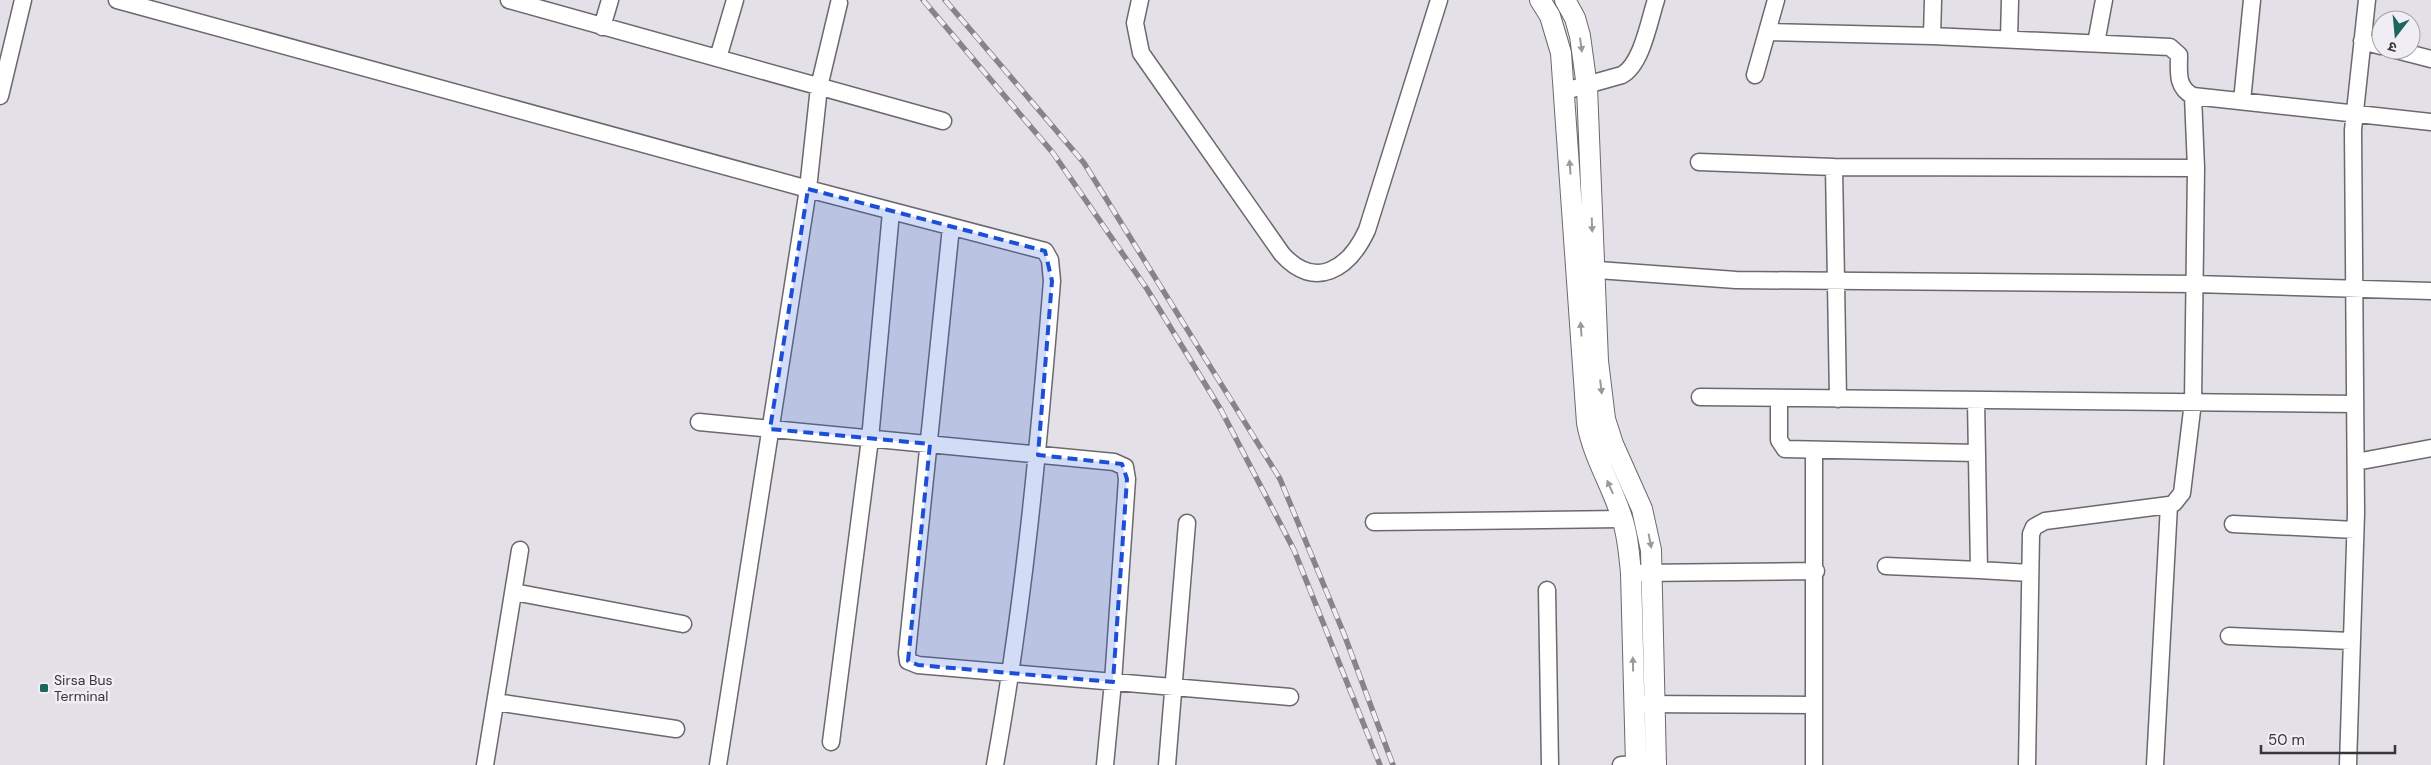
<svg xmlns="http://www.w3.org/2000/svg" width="2431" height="765" font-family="'DM Sans','Noto Sans Devanagari',sans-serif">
<rect width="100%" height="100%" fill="#e3e0e7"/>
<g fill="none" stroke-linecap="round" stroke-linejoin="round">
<g stroke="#6b686e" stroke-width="19">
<path id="minor" d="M117,0L808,189L1045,251L1050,260L1052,281C1039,443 1024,605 995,765
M509,0L943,121
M1140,0L1135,23L1141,53L1282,254C1315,291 1349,269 1367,230L1439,0
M602,27L610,0
M1768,32L1932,36L2170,47L2179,55C2179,72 2176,87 2193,96L2431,122
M1932,36L1933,0
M2009,39L2010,0
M2362,41L2381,46
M2096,43L2104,0
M2396,50L2431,59
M718,58L735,0
M1755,75L1776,0
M1565,91L1622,75C1642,64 1649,21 1656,0
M0,96L23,0
M2242,101L2252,0
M1699,162L1834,167L2196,168
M1834,167L1838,399
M951,227L907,653L908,661L918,665L1290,697
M1584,269L1736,280L2195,284L2431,291
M1700,397L2355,404
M1779,398V440L1785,449L1977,453
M1976,400L1979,570L2030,573
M699,422L1114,462L1125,467L1127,479L1113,682L1105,765
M2356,462L2431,448
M1374,522L1622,519
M2233,524L2355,530
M1886,566L1979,570
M1640,573L1816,571
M1547,590L1550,765
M514,592L683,624
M2229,636L2351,641
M496,702L676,729
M1635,704L1814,705
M831,742L870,439L891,212
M485,765L520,550
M718,765L808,189L819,87L839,3
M1167,765L1187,523
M1621,765L1649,764
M1814,765V450
M2027,765L2031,534L2034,527L2045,521L2169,505L2174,503L2182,493L2193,402L2196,168L2193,96
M2155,765L2169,505
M2348,765L2356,513L2353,130L2367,0"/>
</g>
<g stroke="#6b686e" stroke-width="22">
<path id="tertiary" d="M1540,0L1550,16L1561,53L1587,423C1593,456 1611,484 1621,515C1628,534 1629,554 1631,573L1636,765
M1565,0L1575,18L1580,36L1587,87L1598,361L1605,419L1613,444L1642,509L1651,550L1656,765"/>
</g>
<use href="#minor" stroke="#fff" stroke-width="16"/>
<use href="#tertiary" stroke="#fff" stroke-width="20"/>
<g stroke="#868489" stroke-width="5.5">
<path id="rail" d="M923,0L1053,153L1147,289L1221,410L1294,550L1380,765
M945,0L1084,163L1280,479L1344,634L1393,765"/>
</g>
<use href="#rail" stroke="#f0edf4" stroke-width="4" stroke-dasharray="11" stroke-linecap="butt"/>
</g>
<defs><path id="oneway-solid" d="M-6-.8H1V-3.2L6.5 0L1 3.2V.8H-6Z" transform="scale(1.25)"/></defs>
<g fill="#9a9a9c">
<use href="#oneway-solid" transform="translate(1581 45) rotate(82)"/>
<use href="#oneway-solid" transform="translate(1570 167) rotate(-94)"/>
<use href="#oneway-solid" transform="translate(1592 225) rotate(88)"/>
<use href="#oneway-solid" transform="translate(1581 329) rotate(-94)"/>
<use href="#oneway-solid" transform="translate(1601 387) rotate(83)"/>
<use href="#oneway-solid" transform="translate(1610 487) rotate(-114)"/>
<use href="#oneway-solid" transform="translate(1650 541) rotate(79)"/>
<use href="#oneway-solid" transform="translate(1633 664) rotate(-91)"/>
</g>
<path fill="#1d4ed8" fill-opacity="0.2" stroke="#1d4ed8" stroke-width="4" stroke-dasharray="10 6" stroke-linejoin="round" d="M808,189L1045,251L1052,281L1038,455L1122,464L1127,479L1113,682L918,665L908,661L930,444L770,429Z"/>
<rect fill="#1b665f" stroke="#f0edf4" stroke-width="2" x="39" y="683" width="10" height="10" rx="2.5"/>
<g text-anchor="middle" stroke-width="5" stroke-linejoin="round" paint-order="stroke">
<g font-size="14" fill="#363538" stroke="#f0edf4" text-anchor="start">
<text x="54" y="685">Sirsa Bus<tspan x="54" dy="16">Terminal</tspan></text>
</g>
</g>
<g transform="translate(2396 35) rotate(196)"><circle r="24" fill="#f0edf4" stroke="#a6a3a9"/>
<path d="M0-4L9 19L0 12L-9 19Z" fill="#1b665f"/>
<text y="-8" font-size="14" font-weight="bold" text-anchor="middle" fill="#363538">उ</text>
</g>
<path d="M2261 745v8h134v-8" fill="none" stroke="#363538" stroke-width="2.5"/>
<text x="2268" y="745" font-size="15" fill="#363538" stroke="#f0edf4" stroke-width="4" paint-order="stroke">50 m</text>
</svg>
